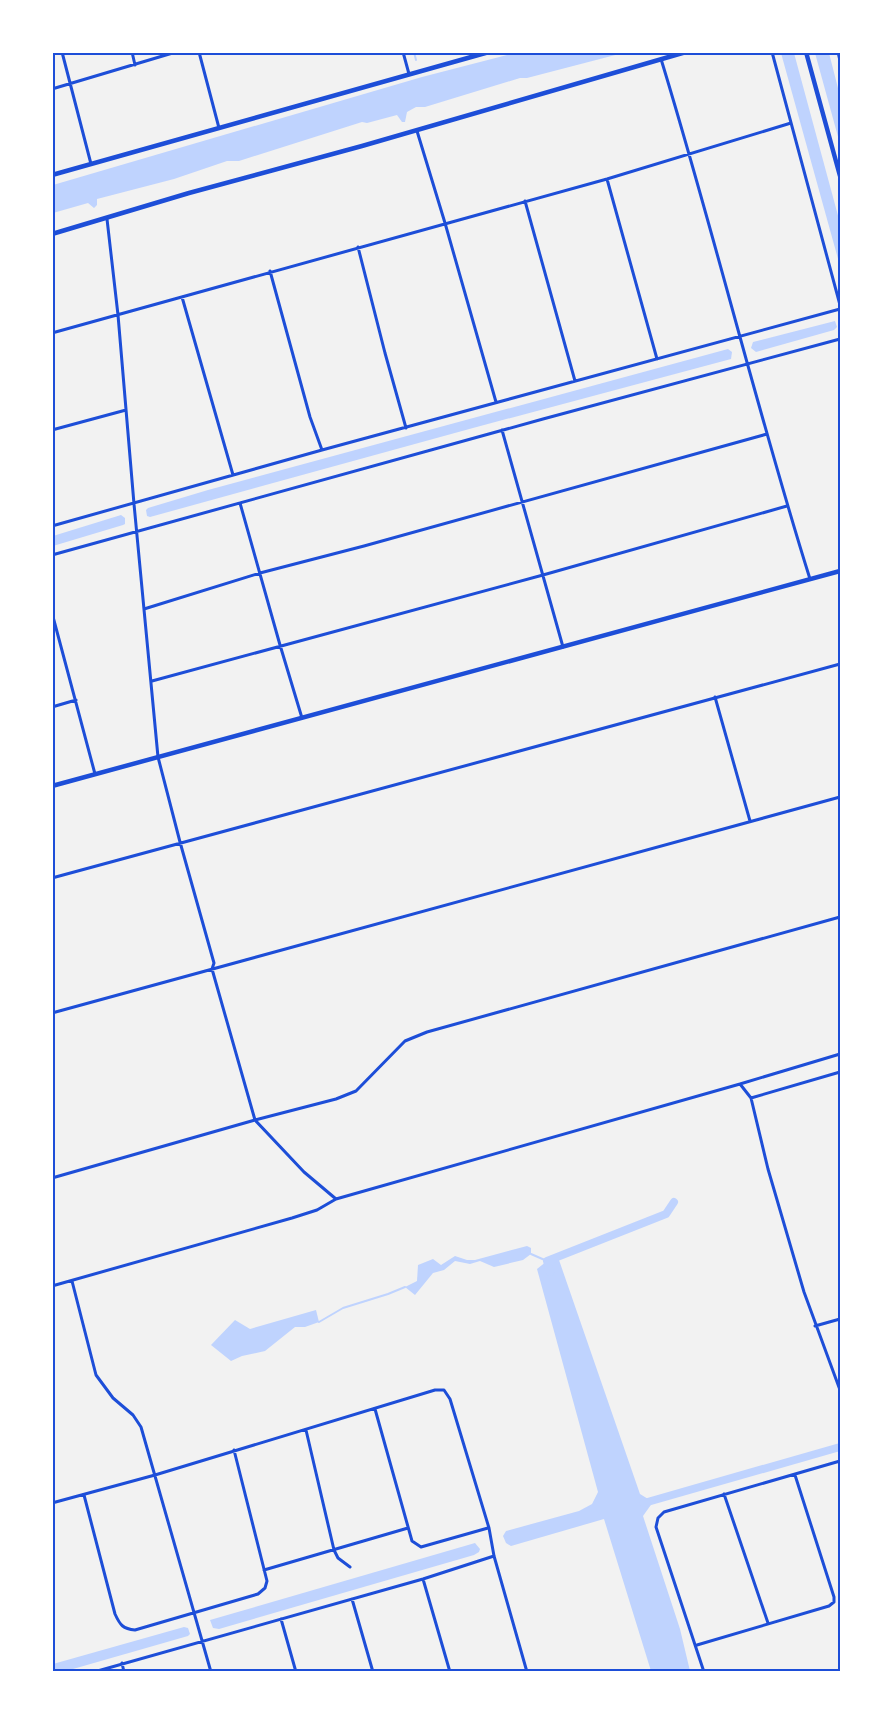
<svg xmlns="http://www.w3.org/2000/svg" width="893" height="1724" font-family="Arial,sans-serif">
<rect width="100%" height="100%" fill="#f2f2f2"/>
<path fill="#bfd3fe" d="M515,53H623L527,78H520L425,107H416L407,112L405,122H402L397,115L367,123L362,122L239,161H227L174,179L97,199V205L94,208L88,203L53,213V185L422,77Z
M781,53H794L840,223V266Z
M815,53H829L840,96V144Z
M835,321L837,327L834,330L756,352L751,348L753,342Z
M728,349L732,352L731,359L473,428L150,517L147,516L146,510L148,508L208,490Z
M121,515L125,518V524L123,525L53,546V536Z
M527,1246L531,1248V1254L523,1260L494,1267L480,1261L470,1264L455,1261L444,1270L433,1273L415,1295L405,1287L417,1281L418,1265L433,1259L441,1265L455,1256L467,1260H475Z
M559,1260L640,1494L653,1502L643,1516L680,1629L690,1671H651L604,1519L511,1546L506,1543L503,1536L506,1531L579,1511L592,1504L598,1492L537,1269L547,1261Z
M316,1310L319,1322L305,1327H295L265,1351L242,1356L231,1361L211,1345L235,1320L250,1329Z
M475,1543L480,1549L479,1552L474,1555L219,1629L213,1628L210,1620Z
M184,1627L188,1628L190,1634L188,1636L66,1671H53V1664Z"/>
<g fill="none" stroke-linecap="round" stroke-linejoin="round">
<path stroke="#bfd3fe" stroke-width="2" d="M414,52L416,60
M531,1254L547,1261
M319,1322L343,1308L388,1294L405,1287"/>
<path stroke="#bfd3fe" stroke-width="8" d="M550,1272L547,1261L666,1214L674,1202
M644,1503L840,1447"/>
<path stroke="#1d4ed8" stroke-width="3" d="M62,52L91,164
M132,52L135,65
M199,52L219,128
M403,52L409,74
M772,52L840,305
M838,52L840,61
M661,59C714,232 756,407 810,579
M52,89L176,52
M417,131L445,223L496,402
M607,179L657,359
M525,201L575,381
M107,219L118,315L134,504L158,757L180,842L214,963L212,969L255,1120L304,1172L336,1199
M358,247L385,353L406,428
M270,271L310,417L322,450
M182,297L233,475
M52,333L607,179L791,123
M52,430L126,410
M502,430L563,647
M240,503L280,645L302,718
M52,526L322,450L840,309
M52,555L543,419L840,339
M144,609L260,573L364,546L767,434
M52,613L95,774
M152,681L543,575L787,506
M715,697L750,821
M52,707L76,700
M52,878L840,664
M52,1013L840,797
M740,1084L840,1054
M751,1098L768,1169L804,1292L840,1390
M52,1178L255,1120L336,1099L356,1091L405,1041L427,1032L840,917
M72,1281L96,1375L113,1398L133,1415L141,1427L211,1672
M52,1286L292,1218L317,1210L336,1199L740,1084L751,1098L840,1072
M815,1326L840,1319
M375,1409L412,1541L421,1547L488,1528
M306,1430L334,1550L338,1558L350,1567
M724,1494L768,1623
M84,1495L115,1614C120,1625 123,1629 135,1630L258,1594L265,1588L267,1581L234,1450
M52,1503L155,1475L435,1390H444L450,1399L489,1528L494,1556L527,1672
M264,1570L408,1528
M423,1579L450,1672
M352,1599L373,1672
M281,1619L296,1672
M697,1645L829,1606L834,1602V1597L795,1475
M122,1663L124,1672
M94,1672L423,1579L494,1556
M704,1672L656,1527L658,1518L664,1512L840,1461"/>
<path stroke="#1d4ed8" stroke-width="4.5" d="M806,52L840,176
M52,175L489,52
M52,234L189,193L362,146L686,52
M52,786L840,571"/>
</g>
<rect width="893" height="1724" fill="none" stroke="#ffffff" stroke-width="108"/>
<rect x="54" y="54" width="785" height="1616" fill="none" stroke="#1d4ed8" stroke-width="2"/>
</svg>
